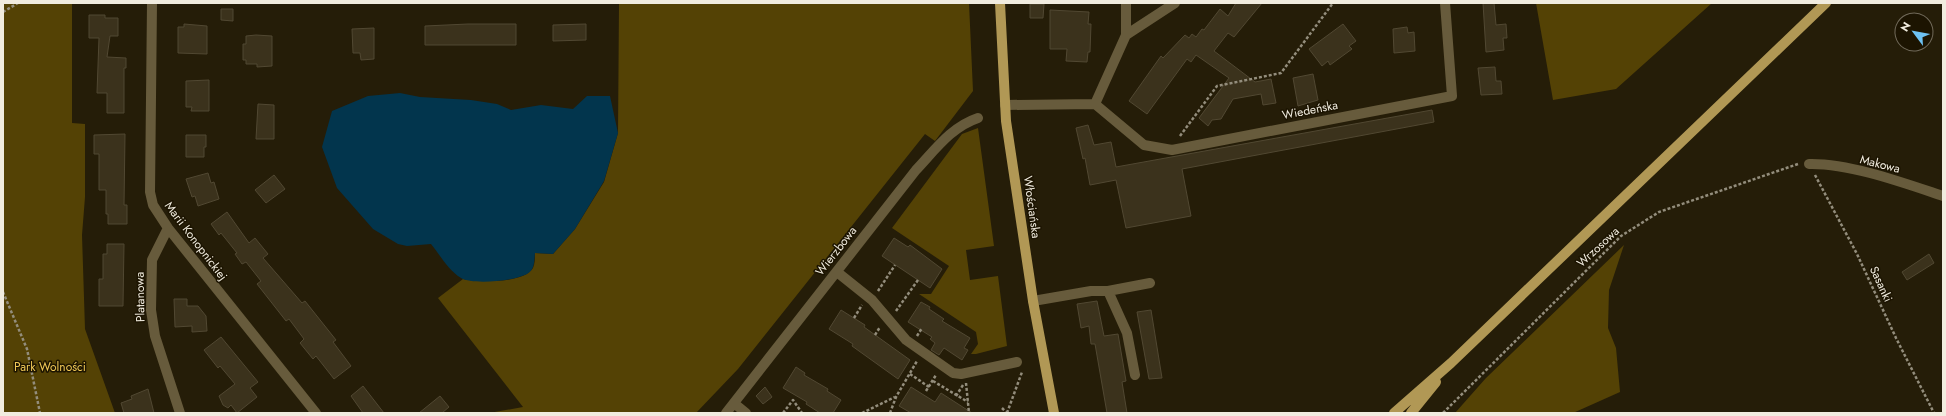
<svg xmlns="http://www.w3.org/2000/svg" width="1946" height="416" font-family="Jost,sans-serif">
<rect width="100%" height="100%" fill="#251d08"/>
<path fill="#544205" d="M3,3H72V123L85,124V197L82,235L85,329L115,413H3Z
M619,3H969L973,91L935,141L925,134L738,369L696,413H489L523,407L438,298L463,279C479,282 523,284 533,268C535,264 535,257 535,253L553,254L575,229L604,182L618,133Z
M1536,3H1712L1616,89L1553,100Z
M978,128L994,246L966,250L970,280L998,276L1007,346L976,354H971L978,344L976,332L919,294H931L949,266L892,228L962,134Z
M1624,245L1609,290L1608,328L1616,348L1620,392L1573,413H1455L1486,378Z"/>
<path fill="#02354d" d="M400,93L420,97L471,100L497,104L511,110L541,105L573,109L587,96H610L618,133L604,181L575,229L553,254L535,253C534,261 535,270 527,274C514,281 473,285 461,278C448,270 440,255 431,244L407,246L398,244L373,229L337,188L322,147L332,111L368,96Z"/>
<path fill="#3b321c" stroke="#514832" d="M1236,3H1262L1234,37L1228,33L1214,51L1255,82L1271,79L1276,103L1263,105L1261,94L1233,99L1221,119L1212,120L1208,126L1199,118L1229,78L1196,55L1191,62L1187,59L1147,114L1129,101L1161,56L1163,58L1185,35L1189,38L1192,34L1196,37L1202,29L1204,30L1220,9L1228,16Z
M1483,3H1494L1496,25L1506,24L1507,38H1503L1504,50L1486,52Z
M1030,4H1044L1043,18H1030Z
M221,9H233V21L221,20Z
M1050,10L1089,12L1088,24H1091L1090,52H1088L1087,62L1066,61L1067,49H1050Z
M89,15H105V18H118V36H110L107,57L126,58V68H124V113H107V93H97L99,38H89Z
M184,24L207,26V54L178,53V27H184Z
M468,24H516V45H425V26Z
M586,24V40L553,41V25Z
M1343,24L1356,41L1349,46L1352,49L1330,65L1328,61L1322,66L1309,49Z
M1407,27L1408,33L1414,32L1415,51L1394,53L1393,29Z
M374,28V59L361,60L360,53H353L352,29Z
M256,35L272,36V66L257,67V64H246V60H243V44H246V36Z
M1495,67L1496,81H1501L1502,94L1481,95L1478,68Z
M1313,74L1318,100L1298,106L1293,78Z
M209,80V111H191L192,107H186V81Z
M258,104L274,105V139H256Z
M1432,110L1434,122L1182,169L1191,216L1126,228L1116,180L1090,185L1085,158L1083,159L1076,128L1088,125L1094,145L1111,142L1116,167Z
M125,134L124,205H127V224H108V214H106V190H99V154H94V135Z
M186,135H206V147H204V157H186Z
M208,173L211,183L214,182L219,199L198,206L195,196L192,197L186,179Z
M274,175L285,189L266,203L255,190Z
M227,212L249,243L255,238L268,254L263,258L302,303L305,301L336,340L333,342L351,366L334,379L316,356L313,359L300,343L304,339L289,319L286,321L257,284L261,281L246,262L242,264L235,254L237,253L221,233L219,235L211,224Z
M894,238L908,247L910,245L942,269L930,288L882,256Z
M107,244H124L123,306H99V279H103V254H107Z
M1929,254L1934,263L1907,280L1902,272Z
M174,299H187V306H198L206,316L207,331L192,332V326L175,327Z
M1097,301L1104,336L1118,334L1126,381L1122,382L1127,413H1107L1095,344H1091L1089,326L1081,328L1077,304Z
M921,302L930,307L929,309L944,319L942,321L970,338L964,348L968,350L962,360L944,348L939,355L931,350L935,343L930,339L932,337L908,322Z
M841,310L865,325L864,327L910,360L898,379L852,346L853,344L829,329Z
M1151,310L1162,378L1149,379L1137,312Z
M221,337L258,382L250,388L257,397L237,413L231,405L228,408L223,405L219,396L235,384L220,366L218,368L204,350Z
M796,367L805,373L804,375L828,389L827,391L841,400L833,413H820L806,404L807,402L783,388Z
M363,386L384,413H363L351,396Z
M765,387L772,397L763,404L756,396Z
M911,387L935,402L941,393L972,413H911L899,406Z
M148,389L154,413H124L121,403L132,399L131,396Z
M440,396L449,407L442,413H419Z"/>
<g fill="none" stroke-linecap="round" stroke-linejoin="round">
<path stroke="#938d7c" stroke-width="2.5" stroke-dasharray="3 2" stroke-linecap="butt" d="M3,12L18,3
M1180,136L1217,86L1281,73L1333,3
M1815,175L1857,254L1896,338L1934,413
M878,291L895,265
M3,292L27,349L40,413
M896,311L918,280
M854,318L862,305
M875,335L880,327
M917,336L922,328
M910,374L929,387
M933,381L968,402
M966,383L969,413
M926,391L936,375
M956,396L963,385
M1002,408L1007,413
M783,413L793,400L802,413
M862,413L895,397
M890,413L896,397L917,361
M1007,413L1022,372
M1443,413L1621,236L1659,212L1798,164"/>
<path stroke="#675b3c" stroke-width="10" d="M152,3L150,192L153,205L168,228L316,413
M1126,35L1175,3
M1095,104L1144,145L1172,150L1452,96L1445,3
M1005,105L1095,104L1126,35V3
M1809,164C1849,163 1904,183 1943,196
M168,228L152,260L151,310L155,336L180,413
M837,272L872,300L906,340L953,373L961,374L1017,362
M1108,291L1150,283
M1033,301L1091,291H1108L1127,333L1135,375
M735,404L746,413
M726,413L916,170C935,150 951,127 978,118"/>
<path stroke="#b19855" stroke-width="10" d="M1000,3L1006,121L1033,301L1054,413
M1394,413L1451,363L1826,3
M1411,413L1436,382"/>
</g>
<g text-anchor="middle" stroke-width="3" stroke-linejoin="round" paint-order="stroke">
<g font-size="12" fill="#f1ecdf" stroke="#1c1401">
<text transform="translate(1310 110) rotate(-11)" y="4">Wiedeńska</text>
<text transform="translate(1880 164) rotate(14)" y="4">Makowa</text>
<text transform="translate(1032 207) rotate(82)" y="4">Włościańska</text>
<text transform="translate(196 241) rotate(53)" y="4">Marii Konopnickiej</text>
<text transform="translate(1598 247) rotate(-43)" y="4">Wrzosowa</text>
<text transform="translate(836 251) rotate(-52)" y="4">Wierzbowa</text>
<text transform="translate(1881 284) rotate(65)" y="4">Sasanki</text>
<text transform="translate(140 297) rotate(-91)" y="4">Platanowa</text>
</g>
<g font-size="12" fill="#f0c856" stroke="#1c1401">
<text x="50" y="371">Park Wolności</text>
</g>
</g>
<rect width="1946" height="416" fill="none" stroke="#f1ecdf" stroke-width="8"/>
<g transform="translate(1914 32) rotate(302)"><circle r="19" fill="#1c1401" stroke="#716a5a"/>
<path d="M0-3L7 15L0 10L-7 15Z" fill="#6ec2f3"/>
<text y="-6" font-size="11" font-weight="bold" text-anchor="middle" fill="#f1ecdf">N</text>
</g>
</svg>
